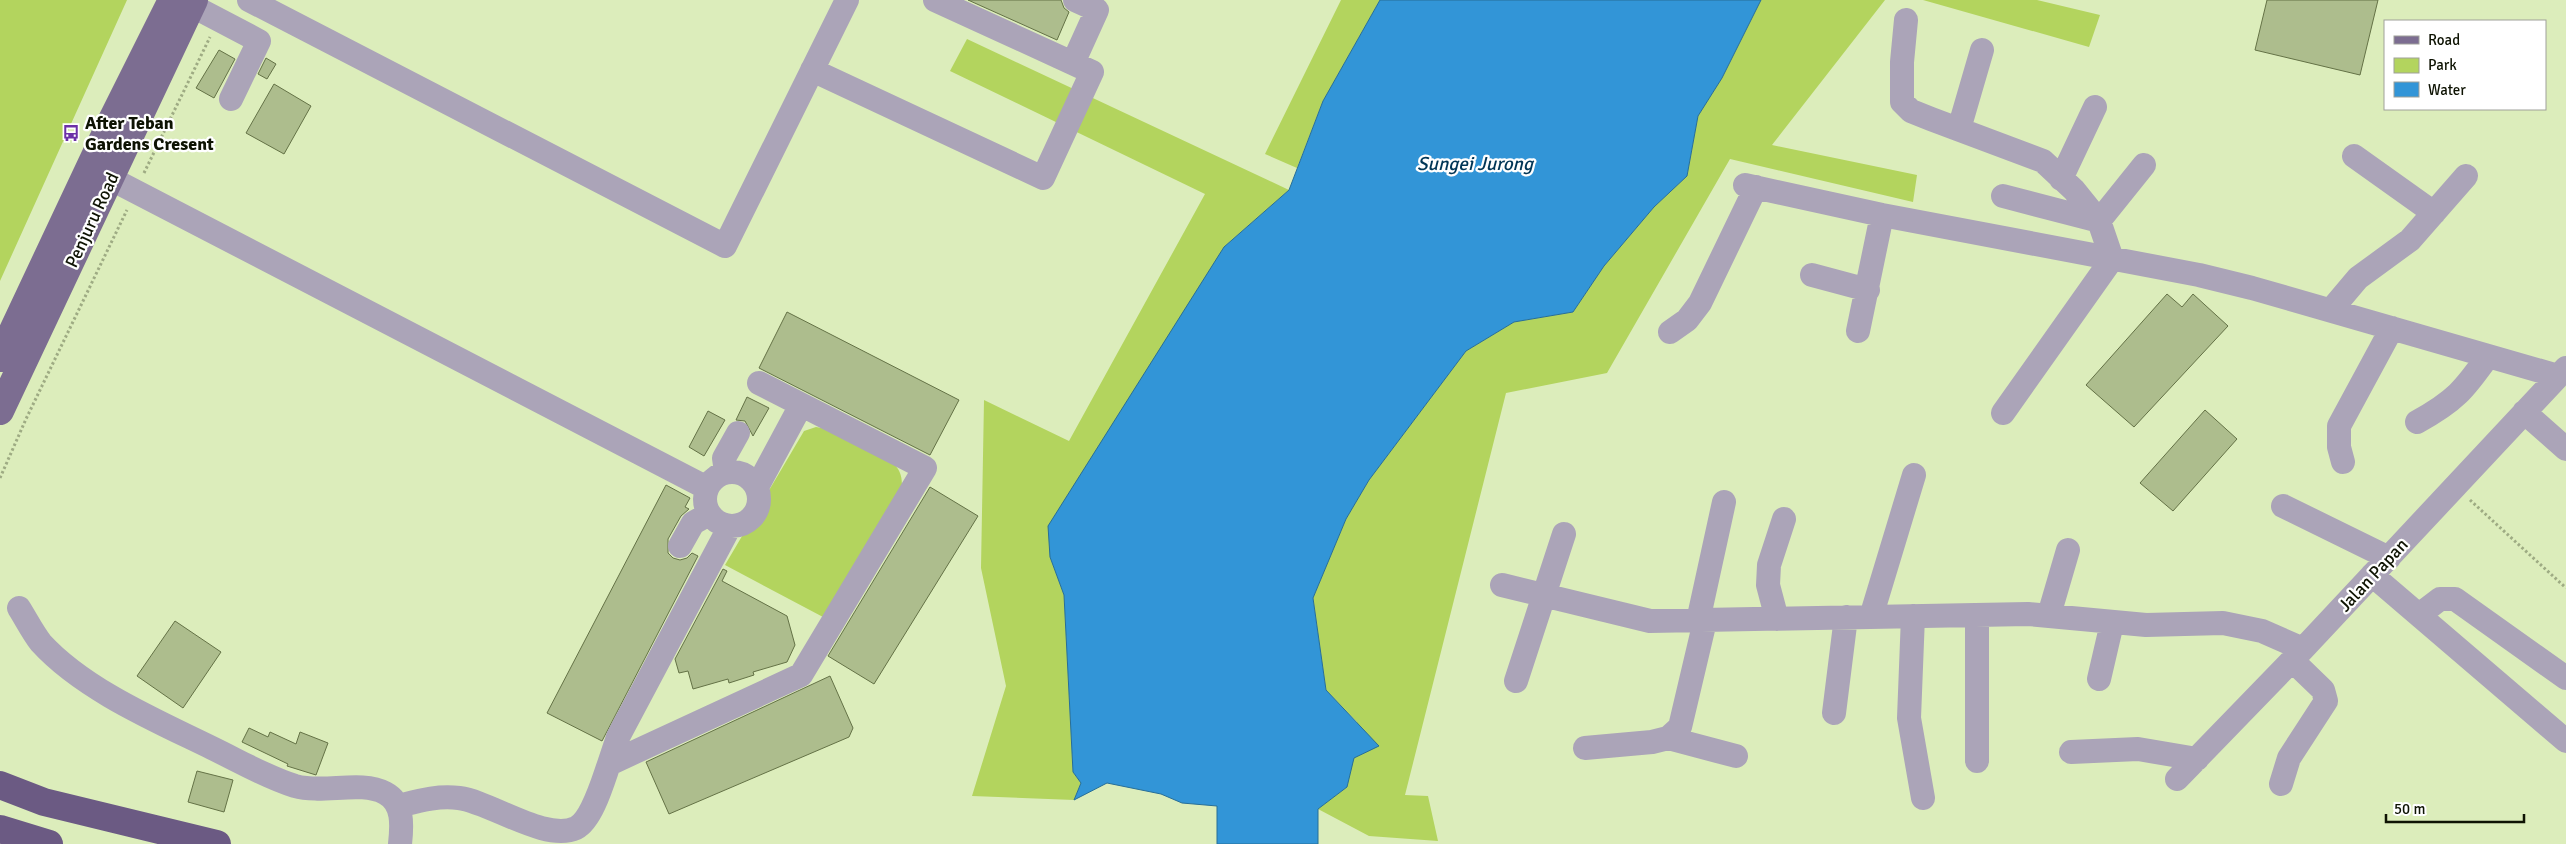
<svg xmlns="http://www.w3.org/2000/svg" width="2566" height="844" font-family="Signika,sans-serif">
<rect width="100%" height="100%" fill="#dcedbb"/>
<path fill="#b3d45e" d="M0,0H127L0,281Z
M1341,0H1380L1323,101L1297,168L1265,154Z
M1761,0H1885L1772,145L1917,175L1913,202L1730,159L1607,373L1506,393L1405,795L1428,796L1438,841L1369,836L1318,809L1347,787L1357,722L1326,690L1313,598L1346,519L1369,480L1466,351L1514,322L1573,312L1604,266L1654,207L1687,176L1698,116L1722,78Z
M1923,0H2037L2100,15L2089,47Z
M967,39L1289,190L1224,247L1050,557L1064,595L1073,772L1081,783L1074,800L972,796L1006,686L981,568L984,400L1069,441L1205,194L950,71Z
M816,427L827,429L894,464C901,471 902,478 902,487L823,617L725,565L804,431Z"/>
<path fill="#3295d7" stroke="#276e97" d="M1380,0H1761L1722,78L1698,116L1687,176L1654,207L1604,266L1573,312L1514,322L1466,351L1369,480L1346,519L1313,598L1326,690L1379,746L1354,758L1347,787L1318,809V844H1217V806L1182,803L1161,794L1107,783L1074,800L1081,783L1073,772L1064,595L1050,557L1048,526L1224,247L1289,190L1323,101Z"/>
<path fill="#adbd8d" stroke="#647246" d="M968,0H1061L1064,8L1069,12L1057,40Z
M2267,0H2378L2360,75L2255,50Z
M219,50L235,59L214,98L196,88Z
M266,58L276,64L267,79L258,74Z
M274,84L311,106L284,154L246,133Z
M2167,294L2182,307L2193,294L2228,326L2134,427L2086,385Z
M787,312L959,400L930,455L759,368Z
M747,397L769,408L753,436L745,421L736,420Z
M2205,410L2237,439L2173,511L2140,483Z
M708,411L725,420L704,456L689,447Z
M666,485L690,498L685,507L689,509L681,516L668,539V553L673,558L680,560L687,558L692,553L698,556L602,741L547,713Z
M930,487L978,516L874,684L828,656Z
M723,569L727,571L722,581L787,616L795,645L787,662L753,672L754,675L729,683L728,679L693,689L688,671L679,673L675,659Z
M175,621L221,652L183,708L137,676Z
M830,676L853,728L849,737L669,814L646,762Z
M249,728L268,737L270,732L296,744L300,732L328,743L316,775L287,766L288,764L242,742Z
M197,771L233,780L224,812L188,802Z"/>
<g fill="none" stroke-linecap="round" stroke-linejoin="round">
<path stroke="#9eab83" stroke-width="3" stroke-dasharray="2.5 2.5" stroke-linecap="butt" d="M144,173L210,37
M0,478L26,419L127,210
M2470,500L2566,588"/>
<path stroke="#aba4b8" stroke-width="24" d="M181,0L259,41L231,99
M249,0L725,246L847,0
M1906,20L1902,62V102L1911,111L1931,119L2043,161L2074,190L2099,221L2112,259L2003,413
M1073,63L1097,10L1075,0
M812,70L1043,178L1092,72L935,0
M1959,129L1982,50
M2354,156L2434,213
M94,170L707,488
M2061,179L2095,107
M1745,185L1882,215L2199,275L2252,288L2558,376
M2003,196L2099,221L2144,165
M1812,275L1868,290
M2331,310L2358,278L2410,240L2466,176
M1858,331L1882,215
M1670,332L1687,320L1700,303L1756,187
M2524,412L2566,449
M2417,422C2455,401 2464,390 2488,356
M2343,462L2339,447V426L2392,328
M705 499a27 27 0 1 1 54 0a27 27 0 1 1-54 0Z
M726,472L724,458L738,433
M757,487L801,405
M2283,506L2389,558
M680,546L693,523L709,514
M2372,575L2566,741
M1502,585L1650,621L2028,614L2146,625L2223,623L2262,631L2303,649
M19,608C26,619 33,633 41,643C84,690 157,721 212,748C239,761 266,777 295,786C323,794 361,780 385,793C404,803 402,826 400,844
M2049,615L2068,550
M2419,615L2440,599H2455L2566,678
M1913,616L1909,718L1923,798
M1871,617L1914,475
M1777,619L1768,585L1769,565L1784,519
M1698,621L1724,502
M2099,679L2112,623
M1516,681L1564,534
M1834,713L1846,617
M1668,738L1736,756
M1585,748L1652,742L1668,738L1680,727L1705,621
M2071,752L2138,749L2197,759
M1977,761V615
M609,764L618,737L730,526
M2177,779L2303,649L2566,368
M2281,784L2289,758L2326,701L2323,690L2292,660
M398,806C418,801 438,795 459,798C491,802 545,842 576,828C592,820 603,781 609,764L801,675L925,468L759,383"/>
<path stroke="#7c6d91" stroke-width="28" d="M0,358L113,118L172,0
M0,411L194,0"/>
<path stroke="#6b5a83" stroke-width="28" d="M0,785L44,802L217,844
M0,829L49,844"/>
</g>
<defs>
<g id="bus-bare" transform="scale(1.35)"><path d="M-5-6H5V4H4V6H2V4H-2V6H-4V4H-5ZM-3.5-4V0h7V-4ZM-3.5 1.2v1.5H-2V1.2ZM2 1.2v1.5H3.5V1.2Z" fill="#6c31a7" stroke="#fff" stroke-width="2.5" paint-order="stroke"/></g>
</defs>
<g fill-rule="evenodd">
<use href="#bus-bare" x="71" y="133"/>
</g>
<g text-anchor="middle" stroke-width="4.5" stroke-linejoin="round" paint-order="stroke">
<g font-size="18" font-weight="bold" fill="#0e1303" stroke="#fff" text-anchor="start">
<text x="85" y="129">After Teban<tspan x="85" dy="21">Gardens Cresent</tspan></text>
</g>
<g font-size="18" fill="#0e1303" stroke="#fff">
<text transform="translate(92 220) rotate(-65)" y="6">Penjuru Road</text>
<text transform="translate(2373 575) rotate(-47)" y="6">Jalan Papan</text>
</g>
<g font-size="19" font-style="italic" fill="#003657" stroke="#fff">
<text x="1475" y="170">Sungei Jurong</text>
</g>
</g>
<rect x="2384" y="20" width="162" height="90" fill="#ffffff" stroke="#9fa19a"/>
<rect x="2394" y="36" width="25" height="8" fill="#7c6d91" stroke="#9fa19a"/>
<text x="2428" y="45" font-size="15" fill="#0e1303">Road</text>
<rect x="2394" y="58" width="25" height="15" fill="#b3d45e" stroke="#9fa19a"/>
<text x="2428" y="70" font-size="15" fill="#0e1303">Park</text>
<rect x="2394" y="82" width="25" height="15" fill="#3295d7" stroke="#9fa19a"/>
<text x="2428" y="95" font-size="15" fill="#0e1303">Water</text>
<path d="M2386 814v8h138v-8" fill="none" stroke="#0e1303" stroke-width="2.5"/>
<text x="2394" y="814" font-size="15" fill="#0e1303" stroke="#ffffff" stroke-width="4" paint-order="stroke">50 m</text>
</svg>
